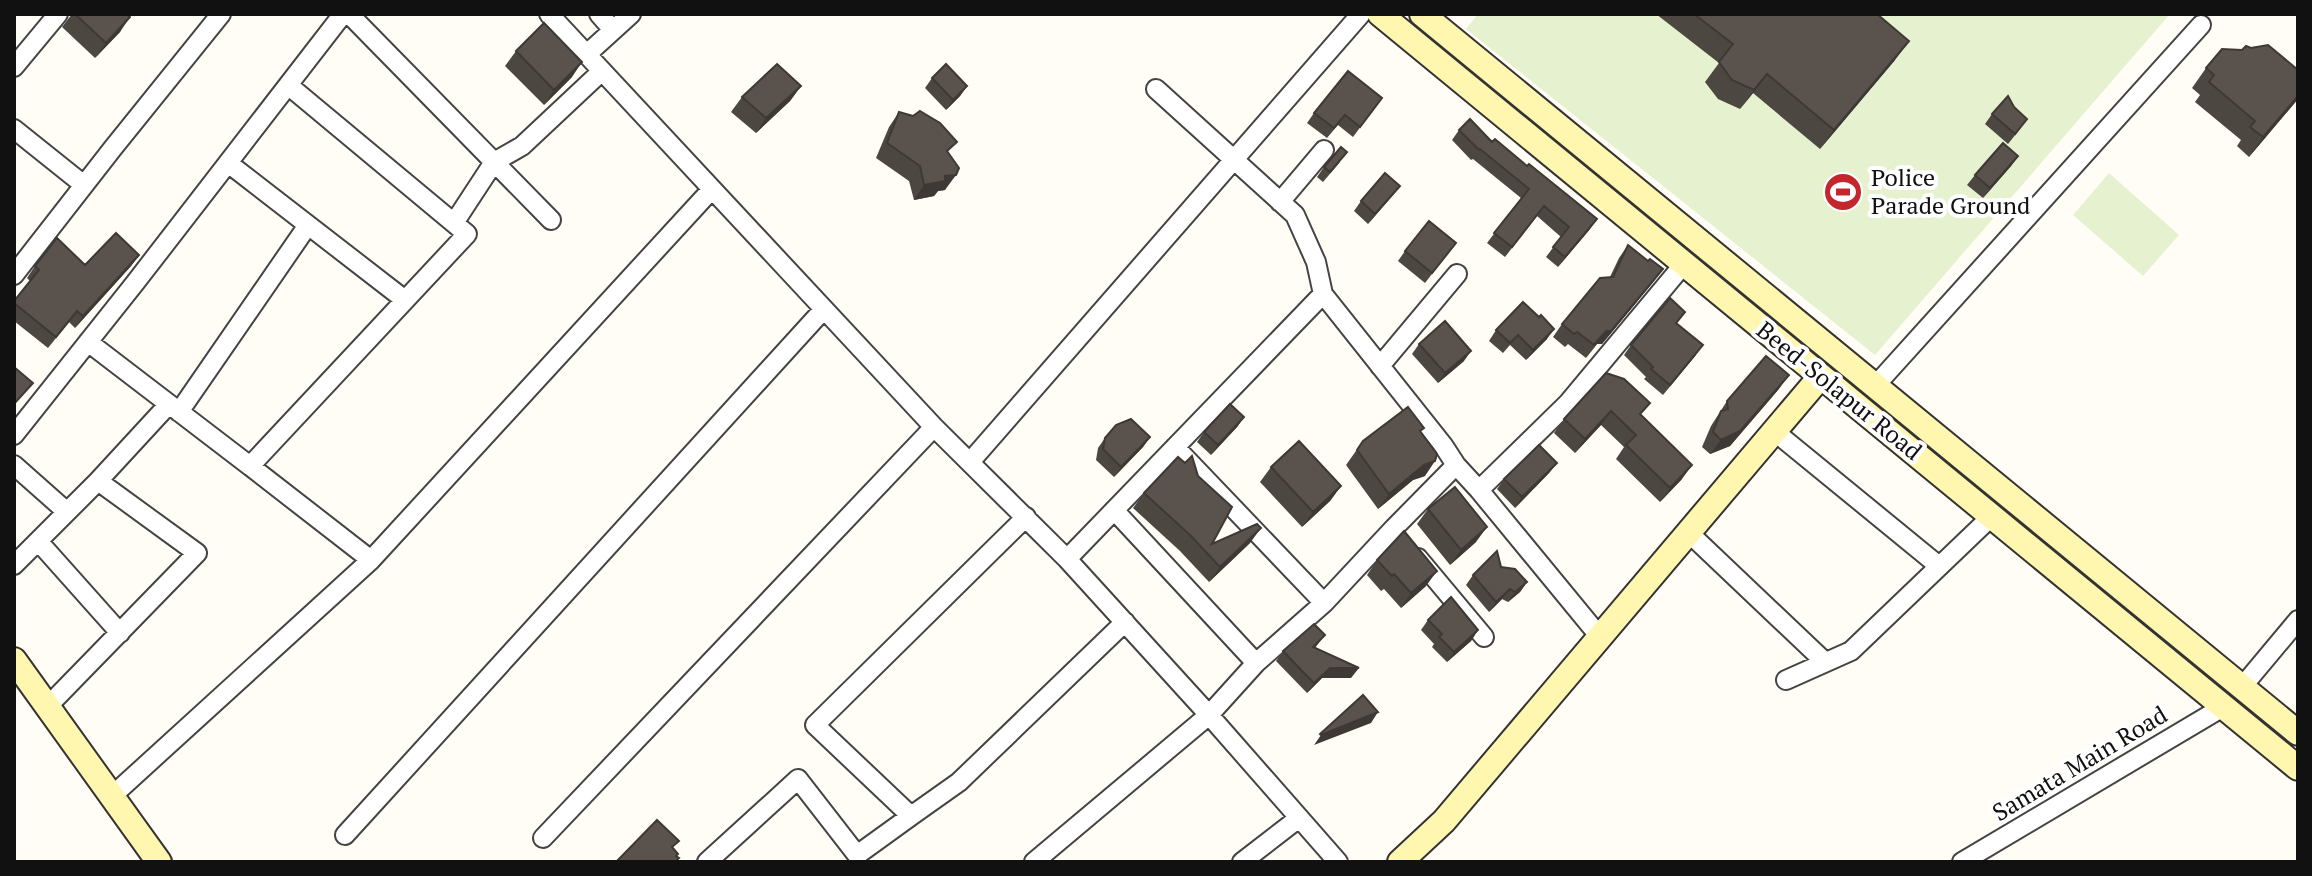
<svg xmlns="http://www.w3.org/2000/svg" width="2312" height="876" font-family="'PT Serif',serif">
<rect width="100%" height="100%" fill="#fffdf5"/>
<path fill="#e6f2cf" d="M1478,14H2170L1875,355L1466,29Z
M2109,173L2179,235L2143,276L2073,215Z"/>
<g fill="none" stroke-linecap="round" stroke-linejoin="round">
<g stroke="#444" stroke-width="22">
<path id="street" d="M349,14L551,220
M549,14L934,427L1067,559L1209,715L1338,862
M599,14L613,30
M587,54L631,14
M14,67L58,14
M1156,89L1295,215L1316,262L1323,294L1443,445L1456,465L1479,490L1600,637
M14,129L84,185
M228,163L405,300
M1280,202L1324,150
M454,223L494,162L522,146L602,71
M14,275L113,148L221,14
M88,342L250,466L467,234L288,85
M1380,366L1457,274
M1875,386L2201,25
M179,412L308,225
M1774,431L1939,566
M14,435L135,283L343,14
M1175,447L1324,603
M970,462L1361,14
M14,465L67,512
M250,466L371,560
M98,481L169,404
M1479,490L1568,403L1683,265
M1114,510L1256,663
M1026,517L815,725L911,816L959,782L1125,622
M1688,532L1825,662
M38,541L120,633
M1418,558L1484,637
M1067,559L1323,294
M14,565L98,481L197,553L48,706
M1786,680L1851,651L1992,516
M2242,687L2298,620
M112,796L371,560L712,189
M345,835L824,309
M543,838L934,427
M707,862L798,779L857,855L911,816
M1034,862L1209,715L1256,663L1324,603L1394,528L1456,465
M1242,862L1299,818
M1962,862L2223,707"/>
</g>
<g stroke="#333" stroke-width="28">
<path id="secondary" d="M1380,14L2298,768
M1422,14L2298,733
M14,660L159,862
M1400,862L1444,821L1821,376"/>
</g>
<use href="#street" stroke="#fff" stroke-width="18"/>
<use href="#secondary" stroke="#fff6b0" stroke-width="24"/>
</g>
<path fill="#4d4742" d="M72,14H127L120,32L95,58L62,27Z
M1656,14H1877L1895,60L1820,149L1753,93L1740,109L1718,99L1705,82L1719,63Z
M516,51L572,77L544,105L505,66Z
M2206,68L2298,70V99L2249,157L2237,146L2241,140L2195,102L2200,95L2192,88Z
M932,78L967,86L960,96L946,110L925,88Z
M801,86L790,101L756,133L731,112L742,97Z
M1382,98L1353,137L1338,125L1327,138L1307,123L1314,113Z
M899,112L913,116L949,154L945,190L938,191L934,196L914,200L909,181L876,158L889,127Z
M1992,114L2020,129L2008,144L1985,124Z
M1459,130L1492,142L1590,229L1558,267L1546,257L1561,237L1537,216L1505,257L1487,243L1521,198L1473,159L1471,160L1452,140Z
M2018,156L2011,166L1983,198L1967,185L1975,175Z
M1340,162L1323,182L1317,177L1324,167Z
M1400,186L1392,196L1368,224L1354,211L1361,201Z
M1456,243L1425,283L1398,261L1405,251Z
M1628,245L1654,281L1602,344H1597L1586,358L1568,344L1565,347L1553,337L1562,324L1610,277L1619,258Z
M139,255L131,266L75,328L69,322L48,348L14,321V301L30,281L27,278L35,266L85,265Z
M1539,317L1547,339L1526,360L1510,345L1503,353L1489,341L1496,330Z
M1677,324L1696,355L1663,395L1644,379L1646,377L1624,355L1631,345Z
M1419,344L1464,361L1438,383L1412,354Z
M1606,373L1641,416L1682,479L1660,502L1616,459L1624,447L1601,425L1575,453L1554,433L1564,419Z
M1789,375L1778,390L1730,446L1710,454L1702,447L1711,426L1727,401Z
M1244,417L1237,427L1211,455L1197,442L1204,432Z
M1421,432L1425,476L1413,480L1378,509L1346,465L1363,441Z
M1150,437L1143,447L1114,477L1096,460L1098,448L1105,438Z
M1557,463L1549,473L1515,508L1497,489L1504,479Z
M1271,467L1341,486L1330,501L1302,527L1260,482Z
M1144,493L1212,544L1250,543L1209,582L1180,551L1133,508Z
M1428,509L1476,542L1450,565L1417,524Z
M1377,560L1426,586L1401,608L1384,589L1381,591L1367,575Z
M1501,567L1527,582L1520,592L1508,602L1502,599L1489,612L1466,585L1473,575Z
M1428,620L1478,630L1471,641L1447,662L1432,647L1434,644L1421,630Z
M1325,635L1315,648L1351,678H1322L1307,693L1276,661L1283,651Z"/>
<path fill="#3f3936" d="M130,17L120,32L95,58L106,43Z
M1909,41L1895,60L1820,149L1834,130Z
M582,62L572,77L544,105L554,90Z
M1767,74L1753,93L1740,109L1754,90Z
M801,86L790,101L756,133L766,118Z
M967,86L960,96L946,110L953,100Z
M2298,96V99L2249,157L2263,137Z
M2018,156L2011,166L1983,198L1990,188Z
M956,175L945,190L938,191L934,196L914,200L924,185L945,176Z
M1400,186L1392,196L1368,224L1375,214Z
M1597,219L1590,229L1558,267L1565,257Z
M139,255L131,266L75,328L83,316Z
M1663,269L1654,281L1602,344H1597L1586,358L1606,331Z
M1554,329L1547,339L1526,360L1533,350Z
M1471,351L1464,361L1438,383L1445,373Z
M1789,375L1778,390L1730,446L1710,454L1721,440Z
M1611,411L1601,425L1575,453L1585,439Z
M1244,417L1237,427L1211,455L1218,445Z
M1150,437L1143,447L1114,477L1121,467Z
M1435,461L1425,476L1413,480L1378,509L1389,494L1424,465Z
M1557,463L1549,473L1515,508L1522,497Z
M1692,465L1682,479L1660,502L1670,488Z
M1341,486L1330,501L1302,527L1313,512Z
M1487,527L1476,542L1450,565L1461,550Z
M1261,528L1250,543L1209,582L1220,567Z
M1437,571L1426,586L1401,608L1411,593Z
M1527,582L1520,592L1508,602L1515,592Z
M1510,589L1502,599L1489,612L1496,602Z
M1478,630L1471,641L1447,662L1454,652Z
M1330,668H1359L1351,678H1322L1307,693L1314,683Z
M1378,712L1371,723L1314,745L1321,735Z"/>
<path fill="#5a524d" stroke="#3f3936" stroke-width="2" d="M75,14H127L130,17L106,43Z
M1694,14H1877L1909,41L1834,130L1767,74L1754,90L1732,80L1719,62L1733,44Z
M544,23L582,62L554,90L516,51Z
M2268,45L2298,70V96L2263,137L2250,127L2255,121L2209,82L2214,75L2206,68L2222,49L2242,50L2246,46L2251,48Z
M777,64L801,86L766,118L742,97Z
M946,64L967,86L953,100L932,78Z
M1348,71L1382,98L1360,127L1345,115L1334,128L1314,113Z
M2008,96L2014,107L2027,119L2015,134L1992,114Z
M920,111L940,123L957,142L947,151L959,168L956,175L945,176V181L924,185L920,166L887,143L899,112L913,116Z
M1470,119L1492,142L1495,139L1527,166L1529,164L1597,219L1565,257L1553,247L1569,227L1544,206L1512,247L1494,233L1529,189L1480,149L1479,150L1459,130Z
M2003,143L2018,156L1990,188L1975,175Z
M1341,147L1347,152L1330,172L1324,167Z
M1385,173L1400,186L1375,214L1361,201Z
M1429,221L1456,243L1432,273L1405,251Z
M116,233L139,255L83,316L77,311L56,337L14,303V301L39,270L35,266L57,238L85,265Z
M1628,245L1648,261L1650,259L1663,269L1611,331H1606L1594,345L1577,332L1574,334L1562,324L1600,278L1613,277Z
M1670,298L1685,312L1676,323L1703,345L1670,385L1651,369L1653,367L1631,345Z
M1523,302L1539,317L1541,315L1554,329L1533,350L1518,335L1510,343L1496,330Z
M1445,321L1471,351L1445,373L1419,344Z
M1766,356L1789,375L1740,431L1721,440L1713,432L1721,411L1728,409L1727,401Z
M14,367L33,383L14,404Z
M1606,373L1624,379L1650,403L1640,414L1692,465L1670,488L1626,445L1636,435L1611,411L1585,439L1564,419Z
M1230,404L1244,417L1218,445L1204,432Z
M1408,407L1424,428L1420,431L1437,454L1435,461L1424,465L1389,494L1357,450L1363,441Z
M1131,419L1150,437L1121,467L1103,449L1105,438L1116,425Z
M1299,441L1341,486L1313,512L1271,467Z
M1539,445L1557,463L1522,497L1504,479Z
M1192,456L1198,476L1232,507L1212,544L1257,524L1261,528L1220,567L1191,536L1144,493L1178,457L1185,463Z
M1455,487L1487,527L1461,550L1428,509Z
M1404,531L1437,571L1411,593L1394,574L1392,576L1377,560Z
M1497,551L1501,567L1515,569L1527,582L1515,592L1510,589L1496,602L1473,575Z
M1451,597L1478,630L1454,652L1439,637L1442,634L1428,620Z
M1314,624L1325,635L1313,647L1359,668H1330L1314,683L1302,671L1283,651Z
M1363,695L1378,712L1321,735L1320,734Z
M657,820L679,841L672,847L678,854L676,856L679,858L675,862H616Z"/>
<defs>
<g id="stadium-disc" transform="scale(2)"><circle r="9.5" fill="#c4262e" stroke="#fff"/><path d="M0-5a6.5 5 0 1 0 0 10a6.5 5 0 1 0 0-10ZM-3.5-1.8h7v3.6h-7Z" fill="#fff"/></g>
</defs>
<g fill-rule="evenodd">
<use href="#stadium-disc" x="1843" y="192"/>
</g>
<g text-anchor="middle" stroke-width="8" stroke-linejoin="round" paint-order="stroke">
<g font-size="24" fill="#111" stroke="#fff" text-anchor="start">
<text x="1871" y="186">Police<tspan x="1871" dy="28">Parade Ground</tspan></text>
</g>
<g font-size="24" fill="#111" stroke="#fff">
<text transform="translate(1839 391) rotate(39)" y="8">Beed-Solapur Road</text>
<text transform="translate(2080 764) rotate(-31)" y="8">Samata Main Road</text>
</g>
</g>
<rect width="2312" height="876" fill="none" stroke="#111111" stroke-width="32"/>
</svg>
